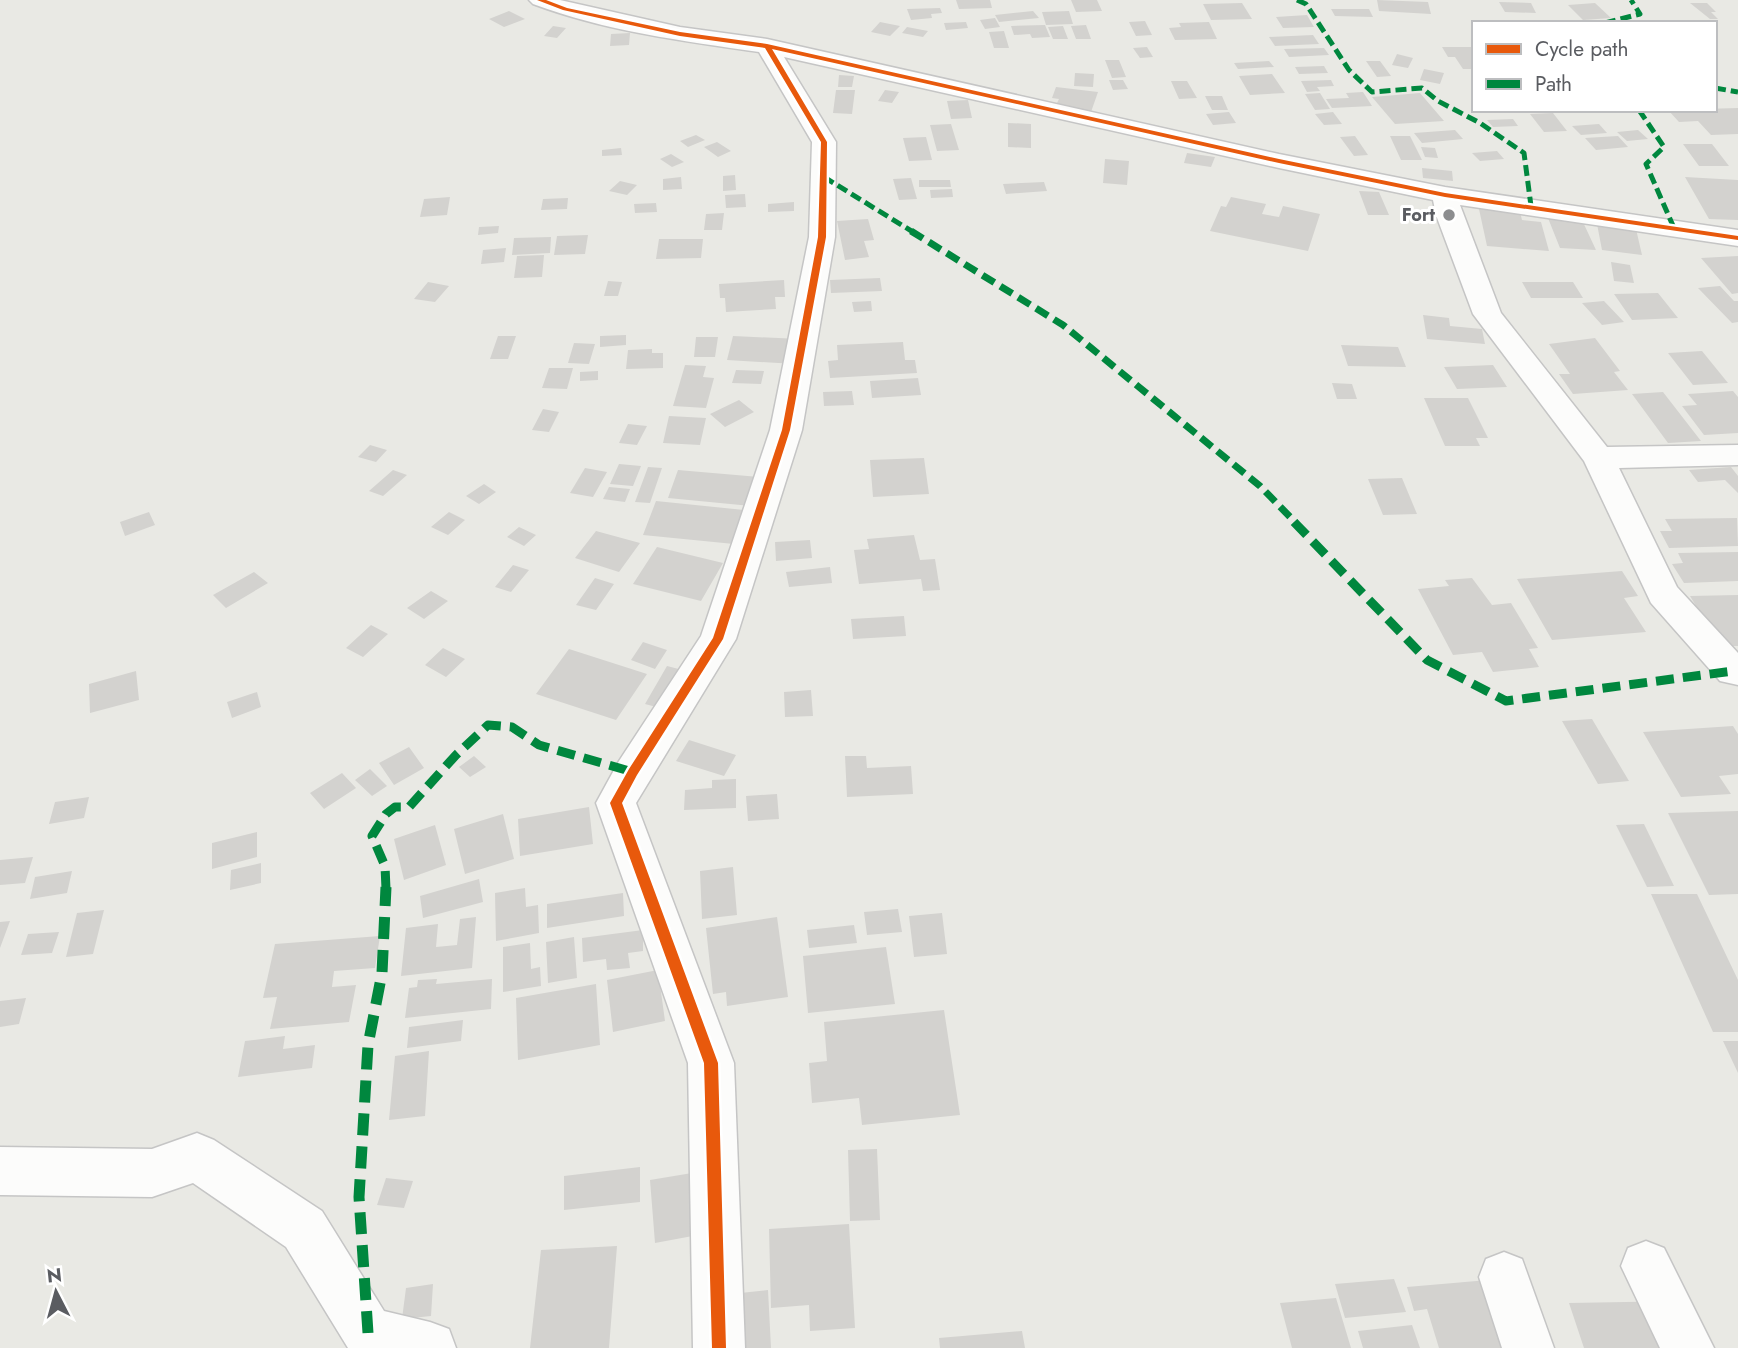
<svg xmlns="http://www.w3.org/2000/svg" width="1738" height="1348" font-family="Jost,sans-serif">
<rect width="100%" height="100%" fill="#e9e9e4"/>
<path fill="#d3d2cf" d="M956,0H990L992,8L959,9Z
M1071,0H1097L1102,11L1076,12Z
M1377,0L1428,2L1431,14L1379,11Z
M1499,2L1531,3L1536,13L1505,12Z
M1242,3L1252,19L1211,20L1203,4Z
M1595,3L1611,18L1583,20L1568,5Z
M1690,3H1707L1716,12H1711L1718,19H1710Z
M940,8L942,13L931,14L932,18L911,20L907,9Z
M1331,9H1369L1373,17L1335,16Z
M509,11L525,19L504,27L489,19Z
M1033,11L1039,18L999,22L995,15Z
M1069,11L1073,24L1046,25L1042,12Z
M1307,15L1314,27L1283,28L1276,17Z
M995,18L1000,27L985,29L980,20Z
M1145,21L1152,35L1136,36L1129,22Z
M880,22L900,26L890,36L871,32Z
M966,22L968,28L946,30L944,23Z
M1209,22L1217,39L1175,40L1169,28L1181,27L1179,23Z
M1045,25L1050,37L1032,38L1030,34L1014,35L1011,26Z
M1086,25L1091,39H1076L1071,26Z
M553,26L566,28L557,38L544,36Z
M1063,26L1068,39H1053L1048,27Z
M907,27L928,31L923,37L902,33Z
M1004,31L1009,48H994L989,32Z
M630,33L629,45L610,46L611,34Z
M1313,35L1319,44L1275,46L1269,37Z
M1147,47L1153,57L1140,58L1133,48Z
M1442,47H1474V69H1463L1455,57H1448Z
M1324,48L1329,55L1289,57L1284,49Z
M1397,54L1413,58L1408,68L1392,65Z
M1105,60H1119L1126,77L1112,78Z
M1269,61L1274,67L1238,69L1234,63Z
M1366,61H1380L1391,76L1377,77Z
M1324,66L1328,73L1299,74L1295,67Z
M1424,69L1444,73L1440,84L1420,80Z
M1075,73L1094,74L1093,87L1074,86Z
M1272,74L1285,93L1250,95L1239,76Z
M839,75L854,76L852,87H838Z
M1109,80H1123L1128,89L1113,90Z
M1331,80L1334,86L1317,87L1320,91L1307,92L1301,81Z
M1171,81H1187L1197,98L1179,99Z
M1056,87L1098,92L1091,112L1055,107L1059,99L1052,98Z
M836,90H855L852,114L833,113Z
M885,90L899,92L892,103L878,101Z
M1363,92L1372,106L1332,108L1326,99L1349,98L1346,93Z
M1320,93L1330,109L1315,110L1305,94Z
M1420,93L1444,121L1395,124L1372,97Z
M1205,96H1222L1228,110H1212Z
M968,100L972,118L951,119L947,101Z
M1738,108V134L1711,135L1698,121L1679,122L1668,110Z
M1229,112L1236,123L1213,125L1206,114Z
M1333,112L1342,124L1324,125L1315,114Z
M1553,113L1567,131L1544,132L1530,114Z
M1513,119L1518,126L1493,127L1487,120Z
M1008,123L1031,124V148L1008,147Z
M951,124L959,150L937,151L930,125Z
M1599,124L1607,133L1581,135L1572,126Z
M1455,130L1463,139L1422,143L1414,133Z
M1638,130L1648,139L1627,141L1617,132Z
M696,135L705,140L688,147L680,141Z
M1355,136L1368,155L1354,156L1340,137Z
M1390,136H1410L1422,160H1401Z
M1618,136L1628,147L1596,150L1585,138Z
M926,137L932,160L909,161L903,138Z
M717,142L731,151L718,157L704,147Z
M1683,144H1712L1729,166H1699Z
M1421,147L1435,148L1438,158L1425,157Z
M621,148L622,155L602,156V150Z
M1497,151L1504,159L1480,161L1472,153Z
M1187,153L1215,157L1211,167L1184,163Z
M671,154L684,162L672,167L660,159Z
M1105,159L1129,161L1127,185L1103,183Z
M1422,168L1452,171L1453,181L1423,178Z
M735,175L736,190L723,191V176Z
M681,177L682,189L663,190V179Z
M1685,177L1738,180V220L1709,219Z
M911,178L917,199L899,200L893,179Z
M919,180H950L951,187H919Z
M620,181L637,185L627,195L609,191Z
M1044,182L1047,191L1006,194L1003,184Z
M952,189L953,197L931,198L930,190Z
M1359,191L1379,192L1389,215H1368Z
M745,194L746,207L726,208L725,195Z
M450,197L447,215L420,217L424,199Z
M1231,197L1266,204L1262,214L1279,217L1283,206L1320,214L1308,251L1210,231L1221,206L1226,207Z
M568,198L567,209L541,210L543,199Z
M794,202V211L768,212V204Z
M656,203L657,212L635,213L634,204Z
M1479,209L1520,212L1522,220L1541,222L1549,251L1487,246Z
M724,213L722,230H704L706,214Z
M1548,218L1582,220L1596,250L1560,248Z
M868,219L874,240L864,241L869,257L845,260L837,221Z
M1597,224L1636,229L1642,255L1602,250Z
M499,226L498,233L478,235L479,227Z
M588,235L585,254L554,255L557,236Z
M551,237L550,253L512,255L514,238Z
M659,239H703L701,258L656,259Z
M506,248L504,262L481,264L483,250Z
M544,255L542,277L514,278L517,256Z
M1738,256V293L1732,294L1701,258Z
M1611,262L1630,265L1634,283L1614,281Z
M880,278L882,291L831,293L830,280Z
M784,280L785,297H775L776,309L726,312L725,298H720L719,284Z
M608,281L622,282L618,296H604Z
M428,282L449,286L435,302L414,299Z
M1522,282H1573L1583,298H1531Z
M1720,286L1734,301H1738V322L1732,323L1698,288Z
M1658,293L1678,318L1632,320L1614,294Z
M871,301L872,311L854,312L852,302Z
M1604,301L1624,322L1602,325L1582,303Z
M1423,315L1449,318L1450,326L1482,329L1485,344L1427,339Z
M626,335V345L600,347V336Z
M498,336H516L508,359H490Z
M733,336L800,339L795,364L727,360Z
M696,337H718L715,357H694Z
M1595,338L1620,371L1614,372L1628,390L1573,394L1559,374H1570L1549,344Z
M903,342L905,360H915L917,373L830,378L828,361L838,360L837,345Z
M574,343L595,344L589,364L568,363Z
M1341,345L1398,347L1406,367L1348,366Z
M652,349V353H663V368L626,369L628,350Z
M1702,351L1728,383L1693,385L1668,353Z
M685,365L706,366L703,377L714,378L706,408L673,406Z
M1493,365L1507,387L1457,389L1444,367Z
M549,368H573L567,389L542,388Z
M736,370L764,371L761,384L732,383Z
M598,371V380L580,381V372Z
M918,378L921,395L872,398L870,381Z
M1332,383L1352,384L1357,399H1337Z
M852,391L854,405L824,406L823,392Z
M1733,391L1738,397V433L1704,435L1682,406L1697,405L1688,394Z
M1663,392L1701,441L1668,443L1632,394Z
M1424,398H1468L1488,438H1476L1480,446H1445Z
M739,400L754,412L725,427L710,414Z
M543,409L559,412L549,432L532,430Z
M669,416L706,418L700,445L663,443Z
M628,424L647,426L637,445L619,443Z
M370,445L387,450L376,462L358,457Z
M924,458L929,494L873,497L870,460Z
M619,464L641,466L633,486L610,484Z
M648,467L662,468L650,503L635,502Z
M1731,467L1738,476V493L1725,480L1698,482L1689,470Z
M585,468L607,472L593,497L570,493Z
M393,470L407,475L383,496L369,491Z
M678,470L759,477L751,506L668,498Z
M1402,478L1417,514L1383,515L1368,479Z
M484,484L496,492L479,504L466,496Z
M609,487L630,489L625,502L603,499Z
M656,501L744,510L734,544L643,535Z
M149,512L155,525L125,536L120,522Z
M449,512L465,520L448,535L431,527Z
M1737,518L1738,546L1669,548L1660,531H1672L1665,519Z
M519,527L536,535L524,546L507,537Z
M596,531L640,543L619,572L575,558Z
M914,535L920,560L935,559L940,590L923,591L921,579L859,584L854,550L869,549L867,539Z
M810,540L812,558L776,561L775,542Z
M657,547L723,563L701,601L633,584Z
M1738,552V581L1684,583L1672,564L1683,563L1678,553Z
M513,565L529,570L511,592L495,587Z
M830,567L832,583L789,587L786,572Z
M1622,571L1638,596L1624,598L1646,632L1552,640L1517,579Z
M254,572L268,583L226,608L213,595Z
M595,578L614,584L596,610L576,605Z
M1472,578L1492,605L1511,603L1538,648L1529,649L1539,667L1493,672L1482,652L1453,655L1418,589L1449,586L1445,580Z
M431,591L448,601L424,619L407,608Z
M1738,595V646H1720L1690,596Z
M904,616L906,636L853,639L851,619Z
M371,625L388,634L363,657L346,648Z
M643,642L667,650L655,669L631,660Z
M443,648L465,659L446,677L425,665Z
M569,649L647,674L616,720L536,694Z
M667,666L690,672L668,710L645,704Z
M136,671L139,700L90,713L89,684Z
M811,690L813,716L785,717L784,692Z
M257,692L261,707L232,718L227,702Z
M1592,719L1629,781L1598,784L1562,721Z
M1733,726L1738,734V774L1719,776L1731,794L1681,797L1643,732Z
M689,740L736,755L724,776L676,761Z
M409,747L424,768L394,785L379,763Z
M474,756L486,767L470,777L459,767Z
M845,756H866L867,768L911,766L913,794L847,797Z
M370,769L387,786L372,796L355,780Z
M342,773L356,788L324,809L310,793Z
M736,779V808L684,810L685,790L712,788V780Z
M777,794L779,819L748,821L746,796Z
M89,797L84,818L49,824L55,802Z
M589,807L593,844L520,856L518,819Z
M1738,811V894L1709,895L1668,813Z
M503,814L514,859L465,874L454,829Z
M1644,824L1674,886L1647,887L1616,825Z
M435,825L446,865L404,880L394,839Z
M257,832V857L212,869V843Z
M33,857L25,883L0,885V860Z
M261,863V883L230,890L231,870Z
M733,867L737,915L702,919L700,871Z
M72,871L67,893L30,899L35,877Z
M479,879L483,902L423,918L420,896Z
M525,888L526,907L538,905L539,933L496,941L495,893Z
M623,893L624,916L547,928V904Z
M1651,894H1697L1738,980V1032H1713Z
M898,909L902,932L867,935L864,912Z
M104,910L93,954L66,957L77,913Z
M942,913L947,954L914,957L909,916Z
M476,917L472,968L401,976L406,928L438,924L436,947L457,945L460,919Z
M777,917L788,997L727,1006L726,992L713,994L706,928Z
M10,921L0,948V922Z
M854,925L857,943L809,948L807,930Z
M643,930V951L628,953L630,968L607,970L606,959L583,962L582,938Z
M59,932L52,953L21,955L28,934Z
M380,936L375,968L334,971L332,987L356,985L349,1022L270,1029L277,997L263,998L275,944Z
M574,937L577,978L548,983L546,942Z
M530,943L531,969L540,967L541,986L503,992V947Z
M886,947L895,1004L808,1013L803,956Z
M658,970L665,1021L613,1032L607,980Z
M437,979L436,984L492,979L491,1009L405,1018L409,988L417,987L418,980Z
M596,984L600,1045L518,1060L516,998Z
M26,998L19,1024L0,1027V1001Z
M944,1010L960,1115L862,1125L859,1098L812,1103L809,1063L827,1061L824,1022Z
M463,1020L461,1041L407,1048L409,1027Z
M285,1036L283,1049L315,1045L312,1068L238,1077L245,1041Z
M1723,1041H1738V1073Z
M429,1051L425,1116L389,1120L395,1056Z
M877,1149L880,1220L850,1221L848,1150Z
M640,1167V1202L564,1210V1176Z
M692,1173L698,1235L655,1243L650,1180Z
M386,1178L413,1181L404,1208L377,1205Z
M849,1224L855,1328L810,1331L809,1305L771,1308L769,1229Z
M617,1246L609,1348H530L541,1250Z
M1523,1277L1550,1348H1439L1427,1309L1414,1311L1407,1287Z
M1394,1279L1406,1312L1345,1318L1335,1284Z
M433,1284L431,1316L402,1319L406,1288Z
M768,1290L771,1348H733L731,1294Z
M1336,1298L1351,1348H1292L1280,1303Z
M1683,1301L1700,1348H1584L1569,1303Z
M1412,1325L1420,1348H1363L1358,1331Z
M1022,1331L1025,1348H940L939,1338Z"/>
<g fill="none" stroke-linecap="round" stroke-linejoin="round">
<g stroke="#c5c5c5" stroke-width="3">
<path id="street" d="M529,0H560L680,27L767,39L1279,154L1445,187L1738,230V246L1460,205L1501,313L1607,447L1738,445V465L1619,468L1677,587L1738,653V685L1720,681L1651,603L1584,461L1473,314L1436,215L1433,200L1279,168L784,57L836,142L835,237L802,430L736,639L636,803L734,1063L745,1348H693L688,1063L596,803L619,761L701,636L770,430L809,237L812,142L759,52C683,41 605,31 533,4Z
M197,1133L214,1140L322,1211L384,1311L430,1322L449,1329L456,1348H348L286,1247L193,1183L152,1197L0,1195V1147L152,1149Z
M1646,1241L1664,1248L1714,1348H1660L1621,1266L1628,1248Z
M1504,1252L1522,1259L1554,1348H1502L1479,1277L1486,1259Z"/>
</g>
<use href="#street" fill="#fcfcfb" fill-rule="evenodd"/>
<path stroke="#00873e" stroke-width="5" stroke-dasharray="11 5" stroke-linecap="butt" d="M1297,0L1306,4L1349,70L1372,92L1422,88L1438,101L1480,123L1524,153L1531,206
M1605,23L1640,14L1631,0
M1715,88L1738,92
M1639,110L1664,147L1646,164L1674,228
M824,177L913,232"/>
<path stroke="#00873e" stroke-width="7" stroke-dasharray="14 7" stroke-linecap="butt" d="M911,231L1063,325L1260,486L1296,523"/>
<path stroke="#00873e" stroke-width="9" stroke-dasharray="18 9" stroke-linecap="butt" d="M1294,522L1427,660L1506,701L1733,671
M386,889L385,866L372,836L386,814L395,807H409L456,755L488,725L512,727L539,745L633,772"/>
<path stroke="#00873e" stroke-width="11" stroke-dasharray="22 11" stroke-linecap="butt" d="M368,1333L359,1197L368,1045L382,973L386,887"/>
<g stroke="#fff" stroke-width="5">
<path id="cycleway" d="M537,0H546L567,8L680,32L767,44L1279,159L1445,193L1738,236V240L1445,197L1279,163L772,49L827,142L826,237L790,430L723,639L637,775L622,803L718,1063L726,1348H712L704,1063L610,803L629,769L713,638L782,430L818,237L821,142L765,48L680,36L563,10Z"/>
</g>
<use href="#cycleway" fill="#e8590c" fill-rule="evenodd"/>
</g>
<circle fill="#8c8d8f" stroke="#fff" stroke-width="2.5" cx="1449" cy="215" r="7"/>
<g text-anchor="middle" stroke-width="6" stroke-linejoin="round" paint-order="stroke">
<g font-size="18" font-weight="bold" fill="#5a5c61" stroke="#fff" text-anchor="end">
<text x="1435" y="221">Fort</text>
</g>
</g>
<rect x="1472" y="21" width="245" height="91" fill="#ffffff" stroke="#bdbec0" stroke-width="2"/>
<rect x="1486" y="44" width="35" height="10" fill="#e8590c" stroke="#bdbec0" stroke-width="2"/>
<text x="1535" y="56" font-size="21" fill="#5a5c61">Cycle path</text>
<rect x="1486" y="79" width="35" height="10" fill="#00873e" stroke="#bdbec0" stroke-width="2"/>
<text x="1535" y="91" font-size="21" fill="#5a5c61">Path</text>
<g transform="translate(56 1292) rotate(354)" stroke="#ffffff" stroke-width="5" paint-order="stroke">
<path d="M0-5L12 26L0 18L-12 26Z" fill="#5a5c61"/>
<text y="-10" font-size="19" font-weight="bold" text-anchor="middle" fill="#5a5c61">N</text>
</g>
</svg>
